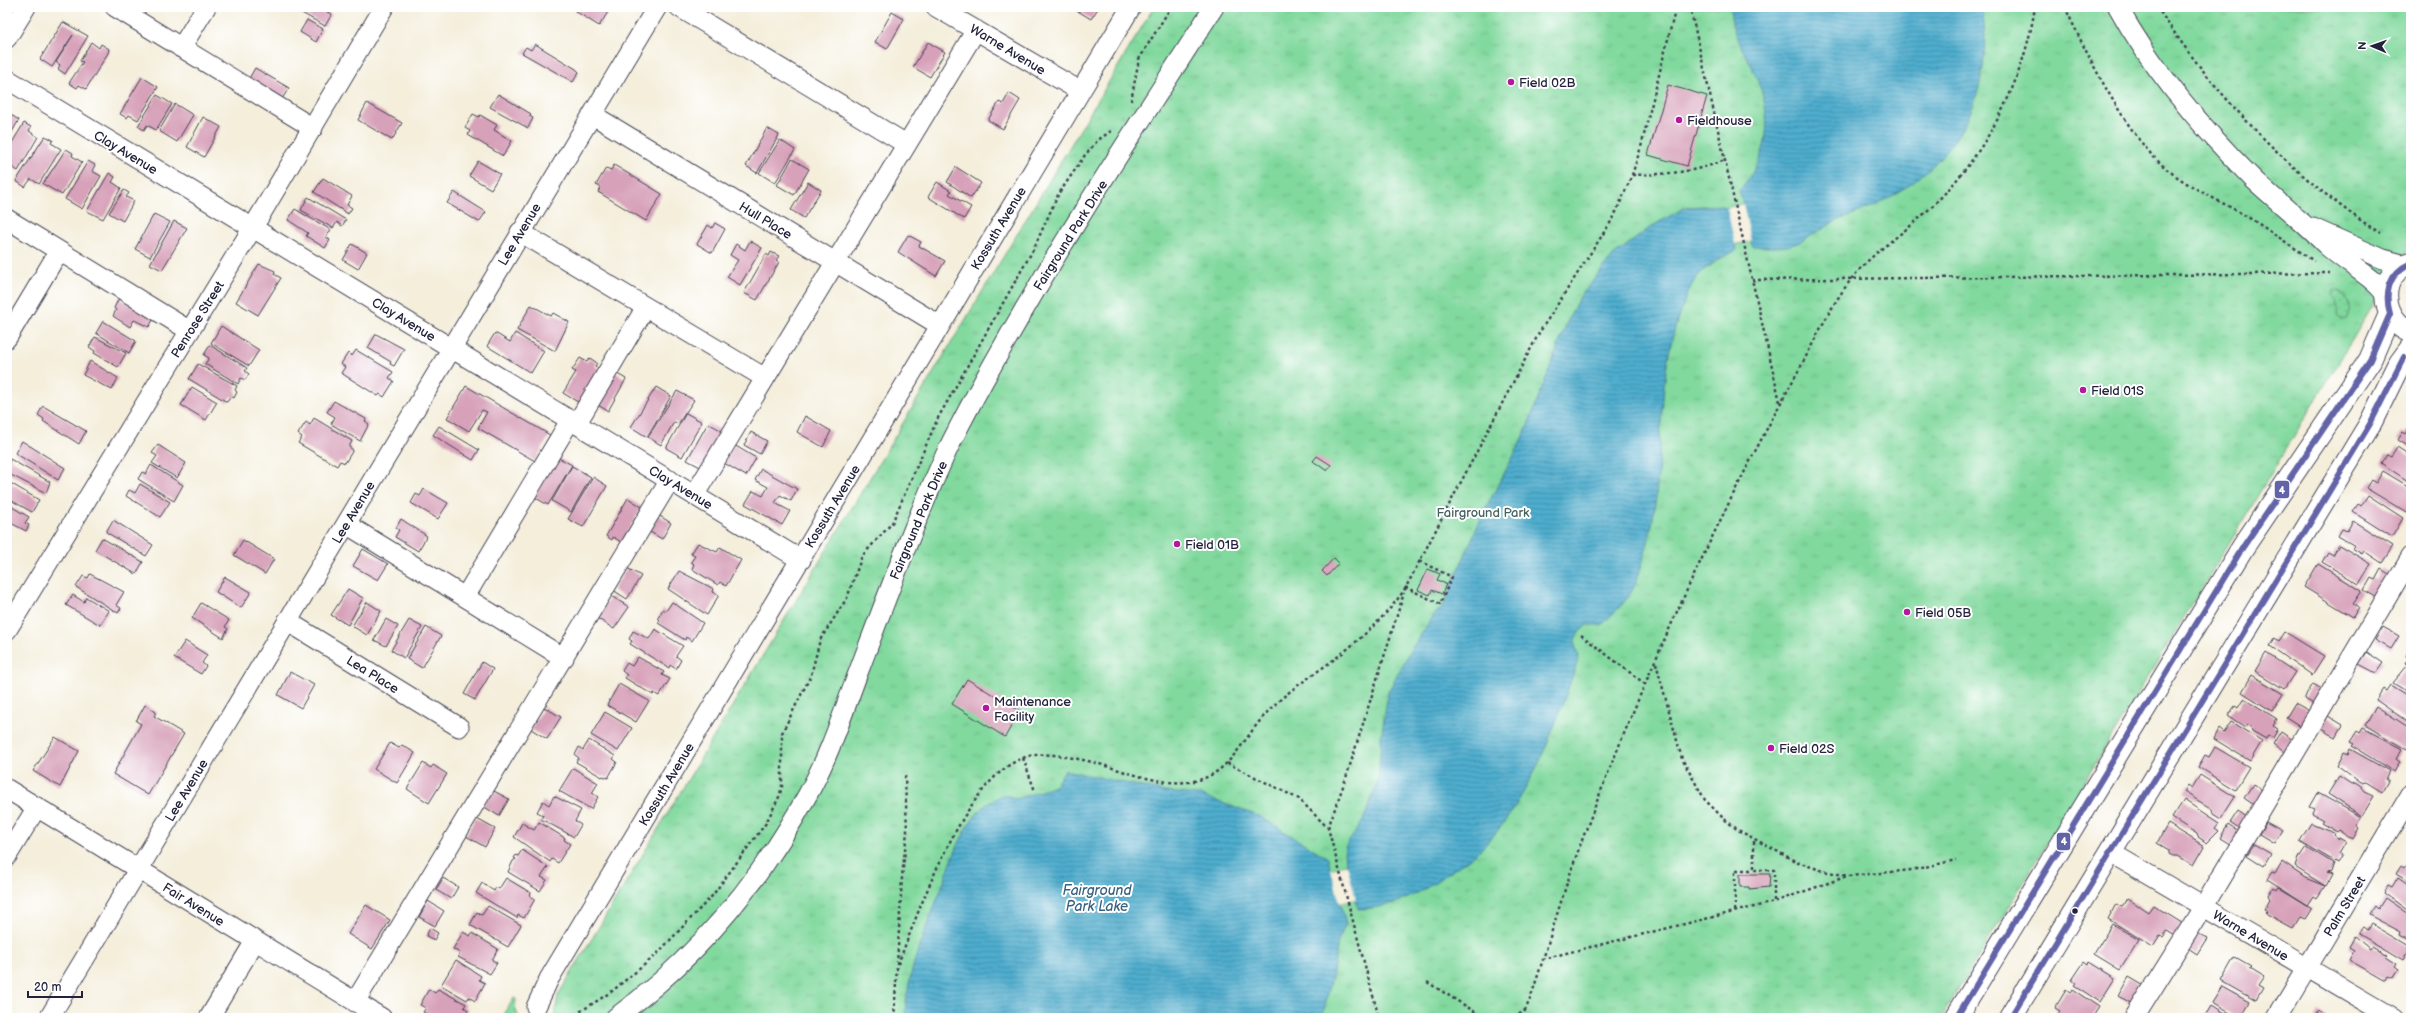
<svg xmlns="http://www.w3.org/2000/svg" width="2418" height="1025" font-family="'Balsamiq Sans',sans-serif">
<defs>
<pattern id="park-tufts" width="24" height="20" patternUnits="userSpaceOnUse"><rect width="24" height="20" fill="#81d99e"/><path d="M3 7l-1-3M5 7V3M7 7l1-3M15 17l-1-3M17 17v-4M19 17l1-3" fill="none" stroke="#6fba89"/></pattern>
<pattern id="garden-dots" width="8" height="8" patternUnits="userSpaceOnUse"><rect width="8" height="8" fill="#81d99e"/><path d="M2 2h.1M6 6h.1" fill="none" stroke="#6fba89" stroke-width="1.8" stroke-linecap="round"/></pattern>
<pattern id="water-rules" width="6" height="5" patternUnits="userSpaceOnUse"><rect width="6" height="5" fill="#50adce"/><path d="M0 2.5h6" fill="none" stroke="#428ca8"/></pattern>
</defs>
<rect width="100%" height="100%" fill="#fff"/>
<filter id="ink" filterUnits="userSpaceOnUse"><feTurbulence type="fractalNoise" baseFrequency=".025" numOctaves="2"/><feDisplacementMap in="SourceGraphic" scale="8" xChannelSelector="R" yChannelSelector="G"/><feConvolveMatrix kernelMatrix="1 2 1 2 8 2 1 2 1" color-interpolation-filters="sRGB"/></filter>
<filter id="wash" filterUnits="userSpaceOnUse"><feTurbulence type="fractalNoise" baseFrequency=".012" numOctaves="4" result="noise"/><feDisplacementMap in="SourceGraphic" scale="16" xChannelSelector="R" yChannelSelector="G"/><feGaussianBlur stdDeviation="0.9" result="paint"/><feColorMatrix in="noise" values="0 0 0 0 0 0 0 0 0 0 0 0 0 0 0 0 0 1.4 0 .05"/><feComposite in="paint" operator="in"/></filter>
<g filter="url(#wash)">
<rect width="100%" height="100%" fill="#f4eedb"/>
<path fill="#81d99e" stroke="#527e6c" d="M514,998L516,999L515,1008L519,1018H502Z"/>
<path fill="url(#park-tufts)" stroke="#527e6c" d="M1154,7H2411V243L1941,1018H554L558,995Z"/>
<path fill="url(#garden-dots)" stroke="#527e6c" d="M2333,290L2342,292C2349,300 2352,309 2346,319L2342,320L2338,317C2339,308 2339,302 2332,295Z"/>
<path fill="url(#water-rules)" stroke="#396884" d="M1731,7H1982C1995,92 1961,157 1887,199C1871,208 1854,214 1837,221C1824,227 1813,236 1800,242C1785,249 1768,247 1752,246L1751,241L1736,244L1737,250C1723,257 1707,265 1697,277C1690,286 1685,299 1681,310C1651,389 1669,477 1644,557C1640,571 1635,590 1625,601C1618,610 1609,616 1602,625H1587C1573,634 1573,643 1579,657C1558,719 1531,798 1485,845C1473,858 1458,866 1444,876C1416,896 1393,908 1358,909L1355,899L1340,903L1346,924L1338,941L1333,973L1322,1018H905C906,972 925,930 942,887C952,860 961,830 981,809C988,802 996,799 1004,794L1017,799L1055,786L1065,770L1166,792L1200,795L1216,801L1259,816L1328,858L1331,869L1346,865L1344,854L1345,847L1363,821L1378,781L1381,738L1388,692L1410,651L1434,615L1442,608L1484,511L1523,438L1570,315L1579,298L1614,255L1652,226L1686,207L1720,205L1727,208L1743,204L1739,190C1775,151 1773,107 1749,62C1740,45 1729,27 1731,7Z"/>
<path fill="#f4eedb" d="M1743,204L1751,241L1735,244L1727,208Z
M1347,865L1356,899L1340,903L1331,869Z"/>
<g id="blocks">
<path fill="#d7a1b9" d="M291,7H328L327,12L332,14L325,26Z
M577,7H606L610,9L599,26L575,11Z
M1071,7H1099L1091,19Z
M892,12L904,19L887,49L875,42Z
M307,20L323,29L316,42L300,32Z
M63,22L88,36L65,74L58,69L60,65L56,62L73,35L52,67L40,59Z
M91,42L99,48L101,44L109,49L108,53L86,89L79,85L77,88L69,83L83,62L80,61Z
M928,42L945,52L930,77L913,67Z
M535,44L576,69L579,72L573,82L522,53L526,47L531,50Z
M255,68L289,88L280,102L247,82Z
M142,77L158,87L138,120L129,115L127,118L120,114Z
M1668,85L1707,96L1687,166L1648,155Z
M1009,93L1020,100L1003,129L988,120L999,102L1003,104Z
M498,94L531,114L529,116L533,118L528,128L490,107Z
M157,95L172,104L156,130L147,125L144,130L138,126Z
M367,103L402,123L392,140L358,120Z
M175,104L193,115L177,142L159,131Z
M473,114L479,117L480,115L497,125L494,130L512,141L503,156L468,135L470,131L465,128Z
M11,115L19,120L7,140V119L9,120Z
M203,117L221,127L204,157L187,147Z
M24,123L31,127L29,131L38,137L18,171L9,165L7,168V151Z
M767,128L779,135L757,173L746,166Z
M45,136L53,140L51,143L61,149L39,184L31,179L25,187L16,181Z
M780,140L795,150L775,183L759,173Z
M66,149L73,153L72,156L82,162L62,195L43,184Z
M792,159L809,169L794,195L777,185Z
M88,161L95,165L92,171L101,176L82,209L65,199Z
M478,161L500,174L491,189L469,176Z
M614,165L662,194L646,221L598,192L601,187L596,185L606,168L611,170Z
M956,167L981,183L971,198L947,182Z
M109,173L115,177L112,182L121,188L103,219L87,211Z
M323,178L352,196L347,205L352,208L348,214L314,192Z
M808,182L821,190L804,218L791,210Z
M937,182L951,191L949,194L971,207L964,219L928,197Z
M124,190L129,193L126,197L134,201L123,221L109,213Z
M454,192L486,212L479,222L447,203Z
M308,197L346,220L342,226L337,222L333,228L301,210Z
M295,209L331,230L326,237L330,240L325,248L306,236L308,233L288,220Z
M154,214L170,222L150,257L135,249Z
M174,221L187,228L162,270L150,264Z
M715,223L725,229L712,253L697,244L708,225L712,228Z
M908,235L921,242L919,246L945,261L936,276L898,252Z
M750,241L762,248L740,285L727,277L738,260L730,255L736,244L745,250Z
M352,244L367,253L358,269L343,260Z
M771,252L779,256L776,260L779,262L757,300L744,293L766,254L769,256Z
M259,264L275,271L274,274L281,278L258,315L236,302Z
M119,298L154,318L149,327L134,320L130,327L113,316L116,310L114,308Z
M531,305L551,316L553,313L569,322L555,351L517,330Z
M103,321L136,341L129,353L96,333Z
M221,326L259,350L249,366L211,343Z
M495,333L510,342L515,333L544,351L531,373L487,346Z
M376,334L404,349L394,366L390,364L391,362L368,348Z
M95,337L126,353L118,367L94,353L95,351L89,347Z
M210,345L247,368L245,371L249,374L245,380L241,378L238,384L205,364L209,358L204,355Z
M356,350L393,372L389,378L394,381L384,397L380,394L378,396L341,373L345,367L341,364L348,353L352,356Z
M580,358L587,362L590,358L597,363L595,366L601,370L581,404L563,393L576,372L572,370Z
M90,361L118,378L112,390L83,375Z
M198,364L237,386L235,390L237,392L234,398L231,396L227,402L189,379Z
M614,372L626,379L608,411L596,404Z
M466,386L550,435L535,461L478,428L487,412L482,410L469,431L447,418Z
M192,387L217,402L206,420L181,405Z
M656,387L671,396L647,437L631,427Z
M677,391L694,400L678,424L674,422L661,445L648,437Z
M334,401L366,419L365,421L369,424L360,441L331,424L335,417L327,412Z
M43,406L86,431L79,444L43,421L44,419L38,415Z
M686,413L702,422L682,457L666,448Z
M805,416L831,431L823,447L797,432Z
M314,418L352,441L349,447L353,450L345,463L340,461L337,466L298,443L302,437L298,434L306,422L310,425Z
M708,423L724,432L704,469L687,460Z
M439,426L479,450L473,460L433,435Z
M2411,426V448L2398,440L2403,432L2406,434Z
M751,432L767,441L760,454L744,445Z
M22,441L65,468L58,480L15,453Z
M158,445L186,463L177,478L152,463L157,456L152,453Z
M734,445L756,458L746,476L724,463Z
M2397,447L2411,456V483L2381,463L2387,454L2391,456Z
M1317,456L1331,465L1327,471L1313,461Z
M557,457L572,465L548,505L534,497Z
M10,459L50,482L46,493L7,473Z
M151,465L183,485L174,501L138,479L142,472L146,474Z
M572,466L591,477L571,512L552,501Z
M761,469L797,489L791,501L780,495L775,503L790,511L782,525L745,504L753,491L763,496L768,487L755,480Z
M2383,471L2411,488V511L2409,514L2366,488L2371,480L2376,483Z
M593,477L607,486L583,527L568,519Z
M7,481L39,500L32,512L7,498Z
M140,484L170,502L160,517L126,496L129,490L135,493Z
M424,489L448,503L438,519L411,503L416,494L420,496Z
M2368,495L2403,518L2392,537L2353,512L2358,504L2361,506Z
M628,498L642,507L621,542L613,537L612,540L606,536Z
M7,504L29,517L25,523L29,525L26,531L7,521Z
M655,513L671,523L662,539L645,529Z
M401,519L427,536L418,551L395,537L399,530L396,528Z
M113,520L153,545L146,556L106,532Z
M2353,521L2393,546L2382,563L2364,551L2362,554L2352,548L2355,546L2338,536L2342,529L2347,531Z
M102,538L143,562L136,574L95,550Z
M243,540L274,559L265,574L234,555Z
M698,543L717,552L720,547L741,560L726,586L720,582L718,585L692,569L694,564L691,562L695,556L691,554Z
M2339,545L2371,564L2359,584L2322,562L2328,552L2333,555Z
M363,549L388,564L378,580L353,566Z
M1334,558L1339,563L1327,576L1322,571Z
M2318,564L2362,591L2353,604L2358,608L2353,617L2304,587Z
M627,568L641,576L627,599L613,590Z
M1428,569L1440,574L1437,580L1446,584L1442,594L1432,590L1430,595L1418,590Z
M2381,569L2395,578L2379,599L2364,590L2371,578L2375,580Z
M679,571L714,589L713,592L719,595L707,615L668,589Z
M90,574L124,592L116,605L121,608L118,613L76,587L83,576L88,578Z
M225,577L251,592L241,608L216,592Z
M348,589L363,598L348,625L331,615Z
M73,595L84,602L86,597L109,611L100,625L66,605Z
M611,596L629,607L614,629L597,618Z
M367,602L381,611L367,635L352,626Z
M672,602L703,623L692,641L686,637L685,640L658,623L660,620L658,618L663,609L666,611Z
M201,603L229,620L225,627L228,629L223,638L192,618Z
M386,619L398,626L386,646L374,640Z
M409,620L422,627L404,658L391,650Z
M426,627L441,636L422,668L407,659Z
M2383,627L2399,636L2391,649L2375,640Z
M655,629L683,646L676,656L681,660L676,669L670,665L669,668L630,644L632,641L629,639L633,631L649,639Z
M2285,632L2324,656L2312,675L2270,646L2275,638L2279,641Z
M185,641L207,655L202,663L206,666L201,674L174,658Z
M2411,646V666L2406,663L2409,658L2406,656Z
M2367,652L2383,663L2376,673L2359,664Z
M2266,653L2295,672L2284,689L2255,671Z
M638,657L664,672L662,675L670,679L659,696L654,693L653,695L625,678L627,675L622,671L627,663L632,666Z
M482,662L493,669L475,700L464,694Z
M2407,666L2411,669V694L2393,683Z
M290,672L314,685L301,708L278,695Z
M2252,675L2283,694L2272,711L2242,692Z
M967,679L1020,711L1005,737L952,704Z
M619,684L649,701L636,722L607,705Z
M2313,684L2325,691L2316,706L2304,699Z
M2390,685L2411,698V724L2376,700L2383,689L2386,691Z
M2244,698L2277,719L2273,726L2278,729L2273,738L2268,735L2266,739L2252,731L2251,727L2247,724L2245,727L2228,716L2235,706L2238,708Z
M2295,703L2313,713L2303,729L2286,718Z
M145,705L156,712L154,716L184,734L148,795L113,774L141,724L136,721Z
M2376,706L2408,727L2411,725L2409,738L2411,744L2407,750L2365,725Z
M544,707L561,717L547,739L531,729Z
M605,712L632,728L618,751L591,735Z
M2328,716L2343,725L2336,737L2321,728Z
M2231,722L2262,741L2250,761L2214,739L2219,729L2224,733Z
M2363,728L2402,749L2396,759L2400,762L2394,772L2352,746L2354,744L2350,742L2357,731L2360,733Z
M2281,731L2296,741L2287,754L2273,744Z
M55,737L79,751L60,787L33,771Z
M589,740L615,756L613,759L617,762L608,778L603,776L602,777L576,762L579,758L575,755L579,747L583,750Z
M390,743L399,748L402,745L415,753L397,783L374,769Z
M2215,747L2249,767L2235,790L2198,767L2205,755L2209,757Z
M2350,749L2389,771L2385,779L2388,781L2382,792L2366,782L2361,783L2337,765L2344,752L2348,754Z
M423,763L431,768L433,765L447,774L429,803L407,789Z
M573,768L598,783L592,793L598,797L591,809L559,791Z
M2200,775L2235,797L2221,819L2213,814L2212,809L2184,792L2188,785L2192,788Z
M2339,776L2351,784L2355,783L2361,787L2365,792L2374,796L2362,816L2328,794Z
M2253,784L2266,793L2257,807L2244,798Z
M492,790L509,799L499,816L483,806Z
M2318,793L2361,817L2356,826L2359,828L2353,839L2338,829L2336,831L2321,822L2323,820L2312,814L2315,809L2310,807Z
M554,796L581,810L575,821L581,825L574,837L541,819L543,815L537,812L543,801L549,805Z
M2184,800L2219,823L2215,828L2219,831L2207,843L2198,837L2197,834L2172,818Z
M2238,811L2250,819L2242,831L2230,823Z
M475,818L495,829L485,847L466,836Z
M539,822L565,838L564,840L570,844L558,863L552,859L550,862L514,837L522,823L534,830Z
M2266,822L2282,831L2274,843L2259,834Z
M2311,823L2333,832L2334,836L2338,839L2339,837L2346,841L2339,853L2342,855L2337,863L2300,841Z
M2168,824L2204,846L2193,865L2178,856H2173L2169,854V850L2157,843Z
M2228,825L2241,834L2233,846L2220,838Z
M2254,844L2271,854L2264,866L2247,855Z
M2307,847L2333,863L2330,872L2326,873L2331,875L2325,886L2295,867L2299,855L2301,856Z
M522,850L548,867L541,877L547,880L540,891L508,872L513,861L516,859L514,858L516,855L518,856Z
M2410,859L2411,860V883L2396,874L2401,866L2404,868Z
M2282,862L2305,878L2325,886L2317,898L2314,896L2308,905L2267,879L2272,872L2275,874Z
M1740,874H1770L1769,887L1749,889V887H1740Z
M443,878L458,887L451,899L436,890Z
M506,878L531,893L530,896L535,899L524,918L518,915L517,918L476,893L482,883L494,891L496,887L499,889Z
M2398,878L2411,887V913L2384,893L2388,886L2392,888Z
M2278,887L2312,908L2305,919L2300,917L2293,928L2265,913L2267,911L2264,910L2270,900L2268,896L2273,888L2276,890Z
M2127,898L2148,912L2153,905L2185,925L2177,937L2167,931L2163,937L2160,936L2153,947L2108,919L2116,904L2122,907Z
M2385,898L2411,916L2410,941L2400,935L2401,932L2369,915L2375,906L2378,909Z
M428,901L444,911L435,926L419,917Z
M366,905L390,920L372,949L348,934Z
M488,906L521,925L508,947L470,925L477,912L482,915Z
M2112,924L2139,940L2120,970L2094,954Z
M2371,924L2410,947L2403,960L2359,934L2363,927L2367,930Z
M430,928L438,933L434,940L426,936Z
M463,932L470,936L472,933L498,949L492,960L497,963L490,974L458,957L460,953L453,949Z
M2197,933L2207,938L2197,954L2188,948Z
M2355,937L2370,949L2372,946L2387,955L2385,957L2396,964L2394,967L2398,970L2393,979L2388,977L2386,981L2349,960L2354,951L2349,948Z
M2234,958L2236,959L2237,958L2251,966L2249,968L2264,977L2258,986L2263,989L2256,1001L2221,981Z
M456,960L481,976L479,980L485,983L475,1001L469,997L467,1000L441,985Z
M2084,962L2088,965L2089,962L2115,978L2100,1002L2074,985L2076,983L2072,980Z
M2129,977L2146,987L2135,1006L2118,996Z
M2222,987L2249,1002L2239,1018H2233L2234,1016L2212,1003Z
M429,989L435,993L438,989L466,1004L464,1007L468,1010L464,1018H434L423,1012L426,1008L420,1005Z
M2072,989L2099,1007L2092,1018H2065L2058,1014L2060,1011L2055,1008L2066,990L2070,993Z
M2211,1006L2230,1018H2204Z
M2319,1011L2327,1016L2325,1018H2315Z"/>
</g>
</g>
<g filter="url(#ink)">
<use href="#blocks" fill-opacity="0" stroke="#424153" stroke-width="1"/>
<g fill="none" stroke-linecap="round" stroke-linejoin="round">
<g stroke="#424153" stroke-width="21">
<path id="minor" d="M115,7L313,128
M679,7L906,144
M936,7L1080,91
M2118,7C2153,71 2203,129 2254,180C2278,202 2303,222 2326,245C2345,263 2370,274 2386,295
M7,38L26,7
M181,48L206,7
M7,79L801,560
M593,115L939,325
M7,219L190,331
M2313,228L2383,259L2405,265
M520,232L765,378
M7,338L59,251
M577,423L646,307
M695,494L976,30
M346,524L564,658
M465,597L571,419
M287,621L459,727
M7,630L252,229L384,7
M7,789L382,1018
M2110,852L2393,1018
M7,856L37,807
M355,1002L670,480
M536,1007L549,979L1131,7
M49,1018L657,7
M209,1018L255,941
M615,1018C696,959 760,882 808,794C829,756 843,713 858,673C886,599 914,523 947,451C969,405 995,360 1021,315C1082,210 1148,109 1214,7
M2134,1018L2204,906L2411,557
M2277,1018L2411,794"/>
</g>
<g stroke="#424153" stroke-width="24">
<path id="major" d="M2411,263C2376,273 2380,320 2411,332
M1956,1018L2243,547L2370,360L2390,314
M2010,1018L2370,424L2400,363L2411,348"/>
</g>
<path stroke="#424153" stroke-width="2.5" stroke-dasharray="3 3" stroke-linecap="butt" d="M1690,7L1780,402
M2065,7C2086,53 2124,130 2161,164C2185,186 2217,199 2246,216C2269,230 2291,246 2314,261
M2157,7C2213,93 2293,178 2380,233
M1131,101L1139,59L1171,7
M1632,175C1667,174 1693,173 1725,160
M1752,280L2330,273
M1405,587L1440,604L1452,577L1419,561
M1581,635L1645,684
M1656,663L1682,759L1705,800L1723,818L1738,830L1795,861L1823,871L1849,876L1912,870L1956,860
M1023,758L1035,791
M1227,763L1299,799L1328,828L1379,1018
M1328,828L1346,778L1404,593
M1754,841V870
M1735,911V870H1774V902
M1542,959L1774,902L1848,876
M898,964C920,908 964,780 1023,758C1041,751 1064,756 1083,760C1118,767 1158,788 1194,781C1228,775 1242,741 1263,717C1284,692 1314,675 1340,655C1365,635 1387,615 1405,589L1539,333L1614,217L1632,175L1641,147L1676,7
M1427,982L1485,1018
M570,1018L611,992L654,957L712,896L766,823L779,797L782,787V733L811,675L820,640L847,598L862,556L892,523L938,418L1033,250L1058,195L1085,155L1098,140L1111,131
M894,1018L902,877L907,832L905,775
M1514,1018L1525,1010L1529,1002C1548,947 1563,890 1584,835C1644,676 1718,515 1801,366C1818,334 1835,296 1860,269C1879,248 1904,233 1925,213C1983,160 2023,86 2035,7
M1524,1018L1525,1010"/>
<use href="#minor" stroke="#fff" stroke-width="19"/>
<use href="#major" stroke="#fff" stroke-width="22"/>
<g stroke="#fff" stroke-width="9">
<path id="bus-1" d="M2390,314C2384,292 2389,273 2411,263
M1956,1018L2243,547L2370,360L2390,314
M2010,1018L2370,424L2404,357"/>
</g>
<use href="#bus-1" stroke="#6364a8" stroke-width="6"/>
</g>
</g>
<g fill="#b5179e" stroke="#fff" stroke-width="1.5">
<circle cx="1511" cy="82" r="4"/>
<circle cx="1679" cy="120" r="4"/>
<circle cx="2083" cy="390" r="4"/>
<circle cx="1177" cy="544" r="4"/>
<circle cx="1907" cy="612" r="4"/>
<circle cx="986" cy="708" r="4"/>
<circle cx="1771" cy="748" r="4"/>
</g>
<circle fill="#22223b" stroke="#fff" stroke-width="1.5" cx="2075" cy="911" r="3.5"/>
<g text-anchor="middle" stroke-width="4" stroke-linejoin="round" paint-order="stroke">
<g font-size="13" fill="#22223b" stroke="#fff">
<text transform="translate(1008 49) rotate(31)" y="5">Warne Avenue</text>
<text transform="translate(126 152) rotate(31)" y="5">Clay Avenue</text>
<text transform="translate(766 220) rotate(31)" y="5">Hull Place</text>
<text transform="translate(998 228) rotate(-59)" y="5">Kossuth Avenue</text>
<text transform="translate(519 234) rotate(-59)" y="5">Lee Avenue</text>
<text transform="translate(1070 235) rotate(-58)" y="5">Fairground Park Drive</text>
<text transform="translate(197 319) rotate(-58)" y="5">Penrose Street</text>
<text transform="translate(404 319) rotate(31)" y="5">Clay Avenue</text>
<text transform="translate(681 487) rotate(31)" y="5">Clay Avenue</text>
<text transform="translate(832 506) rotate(-59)" y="5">Kossuth Avenue</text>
<text transform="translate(353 512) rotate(-59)" y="5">Lee Avenue</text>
<text transform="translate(918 520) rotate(-67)" y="5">Fairground Park Drive</text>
<text transform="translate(373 674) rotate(32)" y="5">Lea Place</text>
<text transform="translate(666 784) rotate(-59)" y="5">Kossuth Avenue</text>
<text transform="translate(186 790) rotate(-59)" y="5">Lee Avenue</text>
<text transform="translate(194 904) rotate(32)" y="5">Fair Avenue</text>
<text transform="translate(2344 906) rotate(-59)" y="5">Palm Street</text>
<text transform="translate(2251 935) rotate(31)" y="5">Warne Avenue</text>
</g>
<g font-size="13" fill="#22223b" stroke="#fff" text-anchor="start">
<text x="1519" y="87">Field 02B</text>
<text x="1687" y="125">Fieldhouse</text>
<text x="2091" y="395">Field 01S</text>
<text x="1185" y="549">Field 01B</text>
<text x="1915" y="617">Field 05B</text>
<text x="994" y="706">Maintenance<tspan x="994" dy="15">Facility</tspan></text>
<text x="1779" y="753">Field 02S</text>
</g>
<g font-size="13" fill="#43625e" stroke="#fff">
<text x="1483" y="517">Fairground Park</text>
</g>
<g font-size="14" font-style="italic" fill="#37617d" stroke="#fff">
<text x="1097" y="895">Fairground<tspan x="1097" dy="16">Park Lake</tspan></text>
</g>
</g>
<g stroke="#fff" stroke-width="1.5">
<rect x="2274" y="480" width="16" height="19" rx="4" fill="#6364a8"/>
<rect x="2056" y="832" width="15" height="19" rx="4" fill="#6364a8"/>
</g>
<g font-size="11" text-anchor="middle" font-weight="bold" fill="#fff">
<text x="2282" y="494">4</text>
<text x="2064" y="845">4</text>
</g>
<rect width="2418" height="1025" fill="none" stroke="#fff" stroke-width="24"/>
<g transform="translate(2372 46) rotate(272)" stroke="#ffffff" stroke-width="3" paint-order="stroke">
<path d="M0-3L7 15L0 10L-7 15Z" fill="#22223b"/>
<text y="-6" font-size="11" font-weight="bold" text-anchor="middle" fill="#22223b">N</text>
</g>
<path d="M28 991v6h54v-6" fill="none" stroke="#22223b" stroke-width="2"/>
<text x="34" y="991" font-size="12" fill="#22223b" stroke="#ffffff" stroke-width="3" paint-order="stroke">20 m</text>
</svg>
